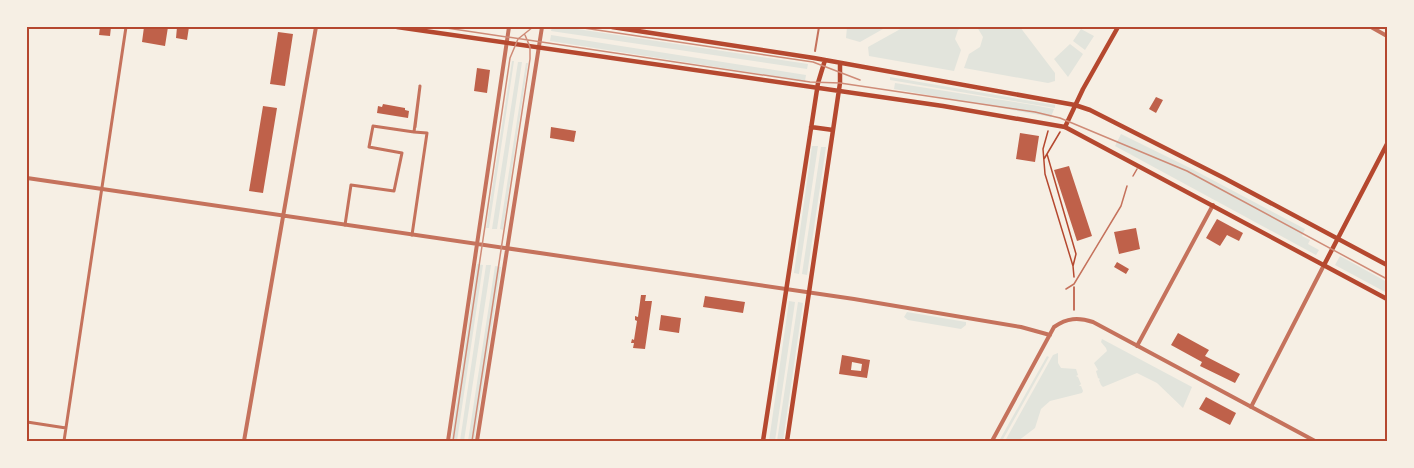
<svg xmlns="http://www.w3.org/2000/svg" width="1414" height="468" font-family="'Golos Text',sans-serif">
<rect width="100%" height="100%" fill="#f6efe4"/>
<path fill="#e2e4dc" d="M552,27H564L808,64L807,69L551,31Z
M847,27H882L883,29L860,42L846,38Z
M904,27H964L958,30L955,39L961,50L954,71L869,56L868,47Z
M977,27H1020L1055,73V81L1048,83L964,68L969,54L980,47L983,37Z
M1081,29L1094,36L1085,50L1073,41Z
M551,35L806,75L805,81L550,41Z
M1070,44L1083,54L1068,77L1054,59Z
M512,61H514L489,228H486Z
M518,62H522L497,229H492Z
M526,63H528L503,230L500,229Z
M890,77L1055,105V108L890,80Z
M895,83L1033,105L1054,109L1051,117L894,89Z
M1121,134L1190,168L1305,229L1302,236L1310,240L1308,244L1319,250L1316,255L1115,146Z
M812,146H818L799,274L794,273Z
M821,147H826L807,275L802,274Z
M1340,256L1387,282V293L1335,265Z
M477,264L483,265L457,441H451Z
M486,265H491L464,441H460Z
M495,266L501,267L474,441H468Z
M789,301L795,302L775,441H769Z
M798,302L803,303L783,441H777Z
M907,312L966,322V325L961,329L908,320L904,317Z
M1102,339L1192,387L1183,408L1157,383L1137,373L1103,387L1101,385L1099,380L1100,379L1098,378L1096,371L1098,370L1094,363L1107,351L1106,348L1101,342Z
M1058,353V363L1061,368L1076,369L1078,375L1076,376L1078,377L1081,384L1079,386H1081L1083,391L1082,393L1050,401L1041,409L1035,428L1018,441H1005L1053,355Z
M1047,356L1049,357L1002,441H999Z"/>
<path fill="#bf614a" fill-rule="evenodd" d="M100,27H111L110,36L99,35Z
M144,27H168L165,46L142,42Z
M177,27H189L187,40L176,38Z
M278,32L293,34L285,86L270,84Z
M477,68L490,70L487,93L474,91Z
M1156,97L1163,100L1156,113L1149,109Z
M383,104L405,108V110L409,111L408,118L377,113L378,106L382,107Z
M263,106L277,108L263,193L249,191Z
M551,127L576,131L574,142L550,138Z
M1020,133L1039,136L1035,162L1016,159Z
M1069,166L1092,236L1077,241L1054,170Z
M1217,219L1243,233L1239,241L1227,235L1220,246L1206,238Z
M1136,228L1140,249L1119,254L1114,232Z
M1117,262L1129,269L1126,274L1114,267Z
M641,295H646L645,301H652L645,349L633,348L634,343H631L632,339L634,340L637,321L635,320V316L638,317Z
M705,296L745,302L743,313L703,307Z
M661,315L681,318L679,333L659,330Z
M1178,333L1209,350L1205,356L1240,374L1235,383L1200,366L1202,362L1171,345Z
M842,355L870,360L867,378L839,374ZM852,362L862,364L861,371L851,370Z
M1206,397L1236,413L1230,425L1199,409Z"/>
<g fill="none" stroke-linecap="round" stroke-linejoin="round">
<path stroke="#b5482f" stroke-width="1.5" d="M1048,131L1043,149L1045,174L1073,266L1074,277
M1047,154L1076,254L1073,266
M1044,159L1060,132
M1074,287V310"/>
<path stroke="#c5725c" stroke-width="1.5" d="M1133,176L1137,169
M1066,289L1074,284L1121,206L1127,186"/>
<path stroke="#c5725c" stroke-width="2" d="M815,51L819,27"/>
<path stroke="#c5725c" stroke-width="3" d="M345,225L351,185L394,191L402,153L369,147L373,126L414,132L420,86L415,127
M412,235L427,133L414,132
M27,422L66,428
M64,441L126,27"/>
<path stroke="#c5725c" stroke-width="4" d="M1371,27L1387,36
M27,178L854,299L1021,327L1050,335
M1137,346L1213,205
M1251,407L1324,265
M244,441L316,27
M448,441L509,27
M477,441L542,27
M992,441L1054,327C1067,318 1078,317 1093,322L1315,441"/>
<path stroke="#b5482f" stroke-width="4.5" d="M1065,127L1083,89L1118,27
M1324,265L1387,144"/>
<path stroke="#b5482f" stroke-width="4.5" d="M397,27L943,106L1065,127L1387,299
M612,27L814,58L1075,105L1090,110L1224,178L1387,265
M811,127L833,130
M763,441L818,83L825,60
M787,441L840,83V64"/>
<path stroke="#cf8b77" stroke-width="1.5" d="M440,27L810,82L840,83L1035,112L1060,118L1187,171L1387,279
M577,27L813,62L860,80
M453,441L510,58L518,39L533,27
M472,441L530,59V47L525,35"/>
</g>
<rect width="1414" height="468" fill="none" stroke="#f6efe4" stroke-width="57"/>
<rect x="28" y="28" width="1358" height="412" fill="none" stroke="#b5482f" stroke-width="2"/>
</svg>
